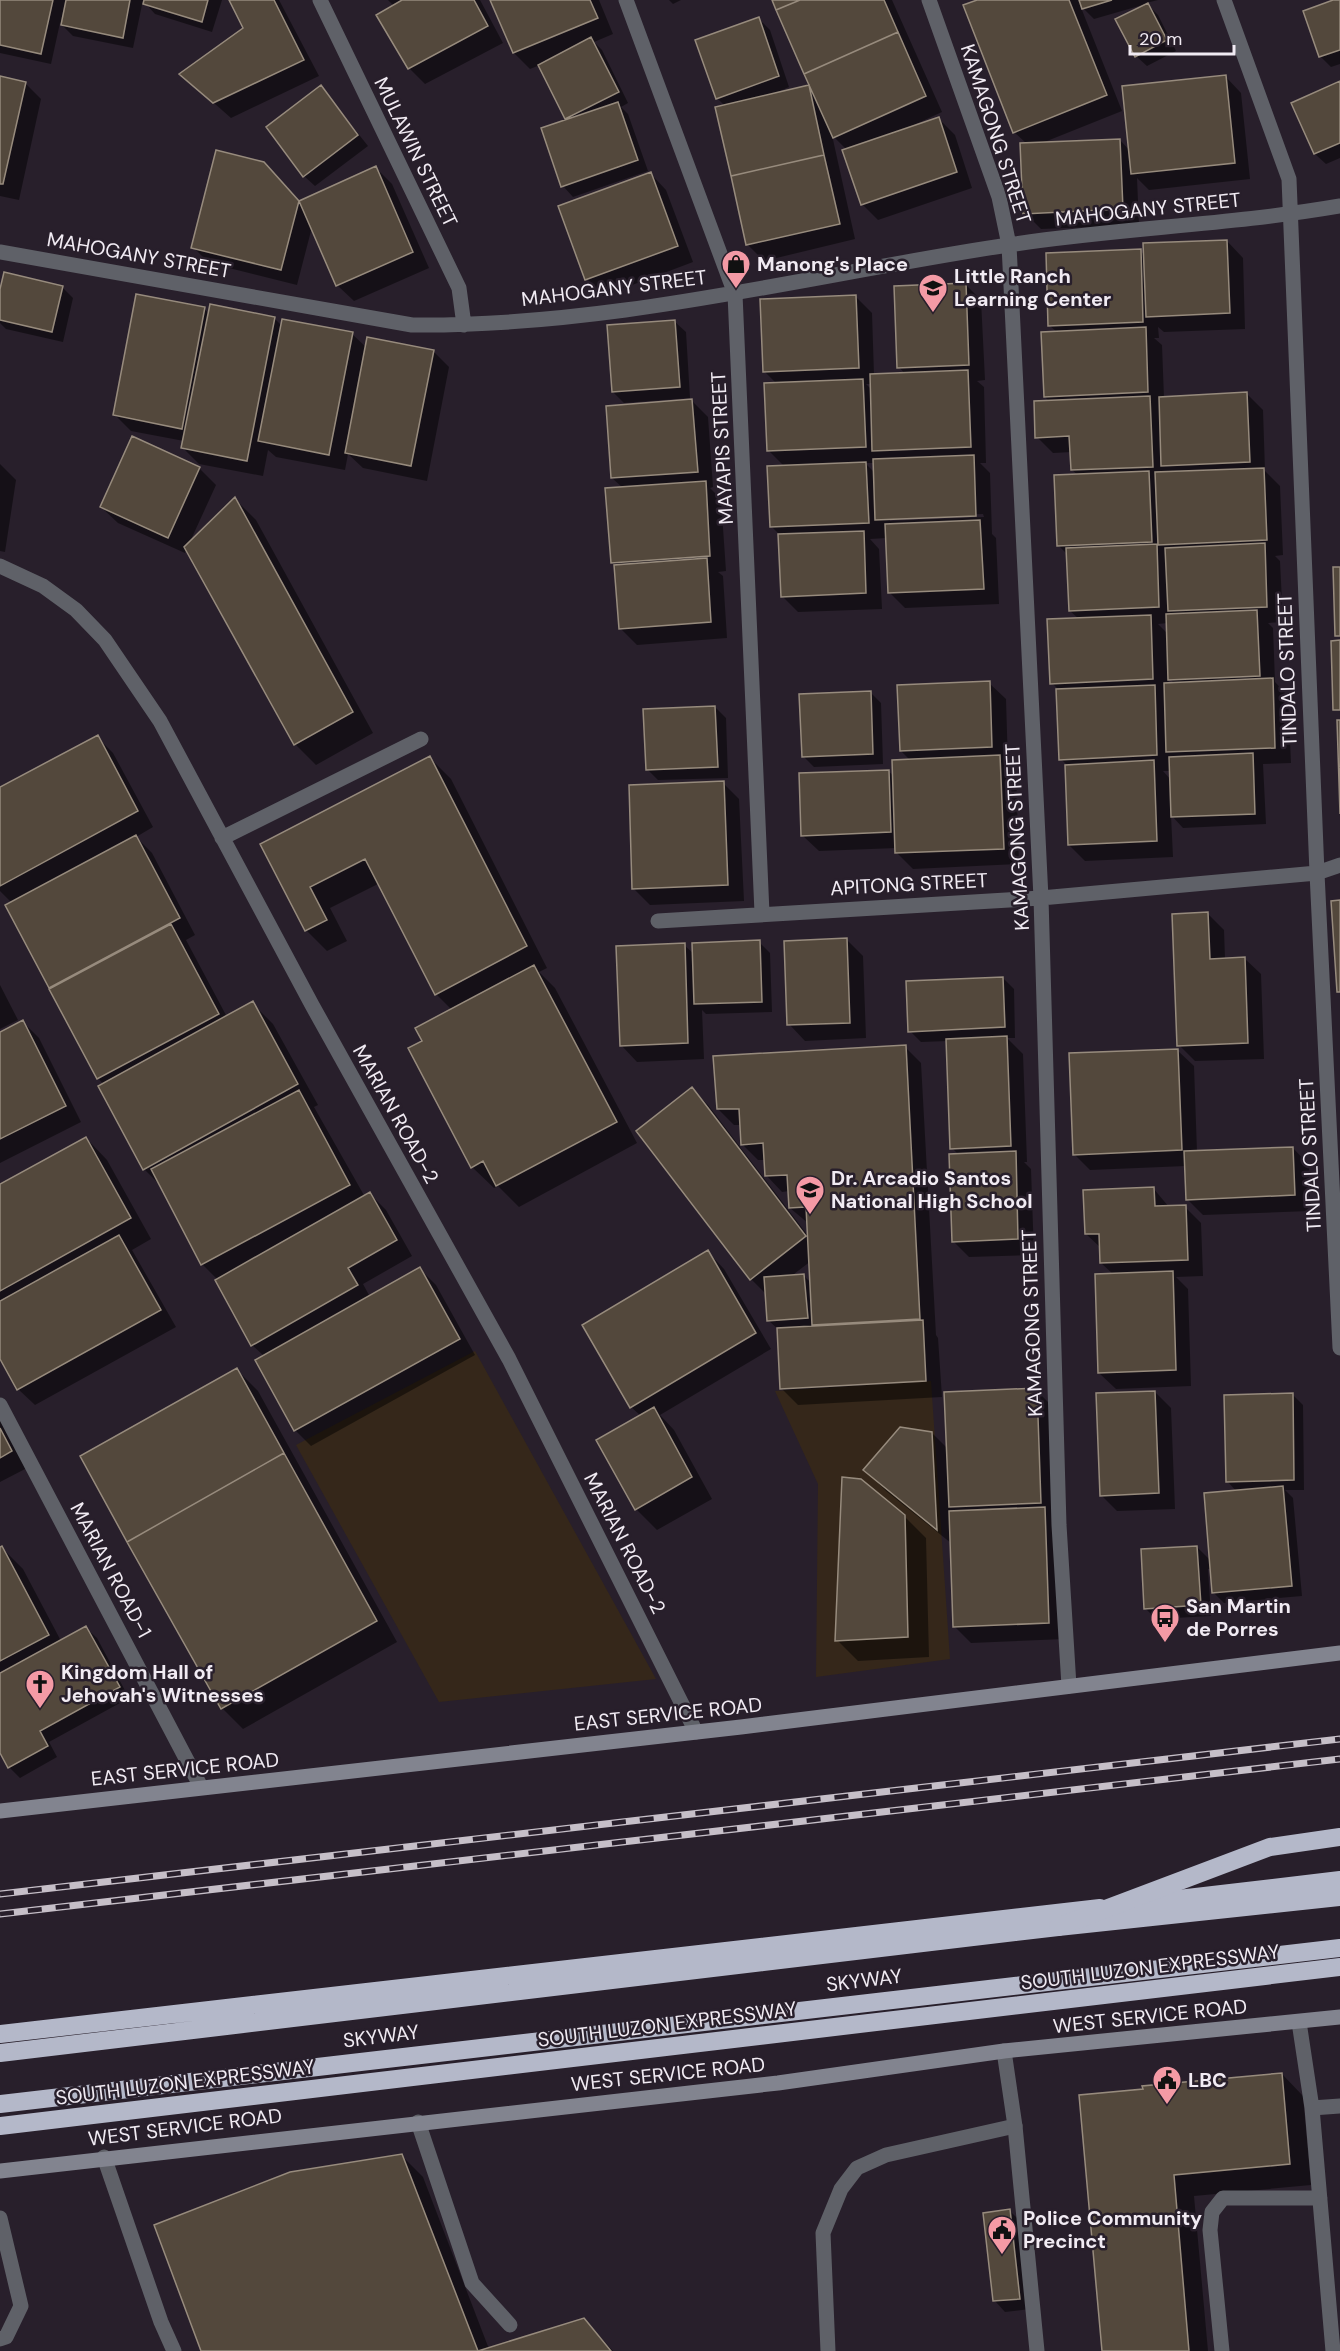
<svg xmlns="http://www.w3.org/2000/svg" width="1340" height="2351" font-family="'DM Sans',sans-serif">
<rect width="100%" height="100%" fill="#281f2b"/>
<path fill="#35271a" d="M475,1351L656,1679L439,1702L296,1445Z
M931,1381L950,1659L816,1677L818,1484L775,1391Z"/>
<path fill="#0007" fill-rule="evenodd" d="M0,0H143L133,48L73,36L60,23L51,64L0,53Z
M146,0H222L212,32L155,14L145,3Z
M231,0H279L319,76L231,118L181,74L245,29Z
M388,0H480L503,43L425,84L409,68L394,6Z
M492,0H599L613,34L594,42L602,50L628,103L621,107L628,114L648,171L573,197L563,186L569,120L540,65L530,69L514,53Z
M669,0H681L673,4Z
M774,0H892L942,112L916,124L917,126L939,119L955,135L972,188L878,220L862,204L847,150L832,135L855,239L764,261L747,244L725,106L717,98L759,19L770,30L789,87L771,95L808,87L814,93Z
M981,0H1078L1079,3L1081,0H1158L1146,3L1158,15L1176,51L1147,66L1136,56L1146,4L1094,19L1080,5L1122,111L1042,143L1120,140L1130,151L1225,76L1241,93L1250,179L1149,190L1137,178L1139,225L1041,229L1025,213L1027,144L1014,132Z
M1338,0H1340V64L1331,67L1320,56Z
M0,77L25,83L41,99L19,200L0,196Z
M1340,82V158L1326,164L1315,154L1293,104Z
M321,87L368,146L315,186L304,176Z
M263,163L300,202L376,168L392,184L429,268L354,301L337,285L312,227L297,285L209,263L193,247Z
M650,173L666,190L693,262L603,296L587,279Z
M1227,241L1243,258L1245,329L1164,332L1158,327L1159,338H1154L1162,345L1164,398L1247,394L1263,410L1265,471L1280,486L1283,555L1275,556L1280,561L1283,622L1268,623L1273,628L1275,682L1288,696L1291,763L1263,764L1266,824L1183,828L1171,815L1173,857L1085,861L1069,845L1066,764L1061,759L1058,689L1052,683L1079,619L1070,611L1068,555L1058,545L1079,476L1072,470V452L1053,453L1037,437L1050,402L1045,397L1057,332L1050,326L1140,251L1146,256ZM1168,623V634L1158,624ZM1168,677L1175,684H1169ZM1163,771H1171V780Z
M965,284L981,300L985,380L977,381L984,387L986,463H980L990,473L992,534L996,538L999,604L905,608L889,592L887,538L870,539L879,549L882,609L798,612L782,596L780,535L771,526L785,467L768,450L777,384L764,371L856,297L872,313L874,375L905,374L899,367ZM866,384H872V390ZM865,463H875V473ZM983,514L984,517L890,521V518Z
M62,287L73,298L63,342L6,329L0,323V296Z
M204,308L209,314L274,318L282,326L352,334L367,348L433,351L449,367L427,481L363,468L348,454L345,470L276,457L268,450L263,476L199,464L183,448L184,441L131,431L115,415Z
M675,322L686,332L690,398L624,403L613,392Z
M692,401L708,417L713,487L710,488L721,499L726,571L718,572L723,576L727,638L637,645L620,628L616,566L612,562L623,488L612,478Z
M132,438L199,468L216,485L189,544L235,499L256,520L373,733L316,765L295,744L187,548L185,553L118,523L101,507Z
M0,464L16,480L5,552L0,551Z
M989,683L1006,699L1008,765L1016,773L1019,864L913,869L897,853V848L819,851L802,835L888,771L894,776L911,761L901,751Z
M870,692L881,703L883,764L814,767L803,756Z
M715,707L726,718L728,778L658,780L647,769Z
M97,737L113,753L153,827L136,837L152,853L195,935L186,940L227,1017L252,1003L273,1024L318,1105L314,1107L365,1197L370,1194L386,1210L412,1256L363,1284L370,1297L420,1269L436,1285L475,1355L311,1446L295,1430L264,1356L252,1345L218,1280L202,1264L160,1185L144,1169L104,1085L98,1078L7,905L12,903L0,891V789Z
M430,758L451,779L547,968L539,972L555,988L637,1143L519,1207L498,1186L494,1188L472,1167L424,1041L452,1010L436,994L380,883L330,908L347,941L327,951L306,930L262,844Z
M723,783L739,799L744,901L650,905L634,889Z
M1208,914L1224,930L1225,959L1244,958L1261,974L1264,1059L1195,1061L1179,1045Z
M847,940L863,956L866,1038L805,1041L789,1024Z
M759,942L770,953L772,1012L706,1014L702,1010L704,1059L637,1062L621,1045L684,945L694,954Z
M1003,978L1014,989L1015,1038H1007L1023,1054L1027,1162H1024L1031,1169L1034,1255L969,1257L953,1241L959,1155L952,1148L948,1041L921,1042L910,1031Z
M0,985L18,1020L0,1029Z
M23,1022L39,1038L81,1122L0,1163V1034Z
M905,1047L921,1063L936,1335L938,1338L942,1397L798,1405L782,1389L779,1330L769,1321L767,1295L751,1279L692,1089L708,1105L809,1237V1224L790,1208L789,1191L782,1192L766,1175L765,1160H758L742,1144L741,1125H734L718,1109ZM811,1261L812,1284L804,1276L790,1277Z
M1177,1050L1194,1066L1197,1152L1293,1148L1309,1165L1310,1211L1203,1215L1187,1199L1186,1166L1090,1170L1074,1154Z
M86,1138L107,1160L151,1239L132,1250L176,1327L35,1405L18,1389L0,1356V1186Z
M1153,1188L1169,1207H1185L1201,1223L1203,1276L1176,1277L1188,1289L1191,1386L1116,1389L1099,1373L1113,1274L1101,1263V1248L1086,1234Z
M708,1252L724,1269L771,1349L660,1415L674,1430L712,1499L657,1530L636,1509L641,1416L631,1407Z
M236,1369L258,1391L397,1642L243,1729L222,1708Z
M1036,1390L1052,1406L1065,1639L971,1643L954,1626L951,1543L886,1491L865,1470L932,1433L948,1449Z
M1155,1392L1171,1408L1175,1509L1117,1511L1101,1495Z
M1292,1394L1303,1405L1304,1490H1285L1293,1498L1302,1596L1224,1603L1213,1592L1211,1569H1208L1211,1616L1156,1619L1145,1608L1197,1547L1211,1561L1237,1492L1227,1481Z
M0,1416L27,1468L0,1482Z
M904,1516L926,1538L929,1657L858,1661L837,1640Z
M2,1548L23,1569L61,1641L86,1628L97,1638L129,1698L49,1742L57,1757L20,1778L9,1767L0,1750V1549Z
M1282,2074L1303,2096L1311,2185L1194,2196L1208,2351H1103L1081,2097Z
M402,2156L423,2177L489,2349L584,2319L613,2351H203Z
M1010,2211L1021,2222L1030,2309L1005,2312L995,2301Z"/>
<path fill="#53483c" stroke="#978b7d" stroke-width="1.5" d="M0,0H53L41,54L0,45Z
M66,0H130L123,38L61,25Z
M144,0H208L202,22L143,4Z
M229,0H274L304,60L213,103L179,74L243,28Z
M402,0H474L488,26L408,69L376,15Z
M490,0H590L598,18L513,53Z
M772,0H800L776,10Z
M800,0H884L898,32L804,74L776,10Z
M977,0H1069L1107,95L1013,133L963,5Z
M1079,0H1112L1082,9Z
M1333,0H1340V50L1319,57L1303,11Z
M1148,3L1167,40L1135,57L1115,19Z
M759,17L779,76L716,99L695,40Z
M898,32L926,96L833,138L804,74Z
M591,37L619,92L565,119L538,65Z
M1226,75L1235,163L1131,174L1122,86Z
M0,76L26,82L3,184H0Z
M1340,81V143L1314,154L1291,103Z
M321,85L358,135L303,177L266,127Z
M809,85L824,155L731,176L715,107Z
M618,102L638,160L561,187L541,128Z
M939,117L957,172L861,205L842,150Z
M1120,139L1123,209L1023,214L1020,143Z
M216,150L264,162L299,201L281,270L191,248Z
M824,155L840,224L746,245L731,176Z
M376,166L413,252L336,286L299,201Z
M651,172L678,246L585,280L558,206Z
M1227,240L1230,313L1146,317L1143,243Z
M1141,249L1143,322L1048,326L1046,253Z
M4,272L63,286L52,332L0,320V289Z
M966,283L969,365L897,368L894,286Z
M136,294L205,307L182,429L113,415Z
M856,295L859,368L763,372L760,299Z
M210,304L275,317L247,461L181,448Z
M282,319L353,332L329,455L258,441Z
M675,320L680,387L612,392L607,325Z
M1146,327L1148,392L1044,397L1041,332Z
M367,337L434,350L411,466L345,453Z
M968,370L971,447L872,451L870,374Z
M863,379L866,447L767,451L764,383Z
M1247,392L1250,462L1161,466L1159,397Z
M1150,396L1153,467L1071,470L1069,436L1035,438L1034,401Z
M692,399L698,472L611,478L606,406Z
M132,436L200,467L168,538L100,507Z
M974,455L976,516L875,520L873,459Z
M866,462L869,523L770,527L767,466Z
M1264,468L1267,540L1158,545L1155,472Z
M1149,471L1152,542L1057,546L1054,475Z
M706,481L710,556L611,563L605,488Z
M235,497L353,712L294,745L184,547Z
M980,520L984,589L888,593L885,524Z
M864,531L866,593L781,597L778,534Z
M1265,543L1267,607L1168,611L1165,548Z
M1157,544L1159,607L1069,611L1066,548Z
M707,558L711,622L619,629L614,565Z
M1333,567H1340V636H1335Z
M1257,610L1260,676L1168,680L1166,614Z
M1151,615L1153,679L1050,684L1047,619Z
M1340,640V710H1333L1331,641Z
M1273,678L1275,748L1166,752L1164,683Z
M990,681L992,747L900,751L897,685Z
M1155,685L1157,755L1059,760L1056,689Z
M871,691L873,754L802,757L799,694Z
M715,706L718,767L646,770L643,709Z
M1337,720H1340V814Z
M98,735L138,811L0,886V787Z
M1253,753L1255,814L1171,817L1169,757Z
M1000,755L1004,849L895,853L892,760Z
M430,756L527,946L435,995L365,859L310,887L327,920L305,931L260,844Z
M1154,760L1157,841L1068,845L1065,765Z
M889,770L891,832L801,836L799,773Z
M724,781L728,885L632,889L629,785Z
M136,835L180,918L49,988L5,905Z
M1340,900V992H1337L1331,901Z
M1208,912L1210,959L1245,957L1248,1043L1177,1046L1172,914Z
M171,924L219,1014L97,1079L49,989Z
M847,938L850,1023L787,1025L784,941Z
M760,940L762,1002L694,1004L692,943Z
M685,943L688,1043L620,1046L616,946Z
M534,965L617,1122L496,1186L483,1161L471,1168L408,1048L422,1041L415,1028Z
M1003,977L1005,1027L908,1032L906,981Z
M253,1001L298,1084L143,1170L98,1086Z
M23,1020L66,1106L0,1139V1032Z
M1007,1036L1011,1146L950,1149L946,1039Z
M906,1045L920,1319L812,1325L806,1207L789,1208L787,1175L765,1176L763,1143L741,1145L739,1109H717L713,1056Z
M1178,1049L1182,1150L1073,1155L1069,1053Z
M692,1087L806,1236L750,1280L636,1131Z
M299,1090L350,1185L201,1265L151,1169Z
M86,1137L131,1218L0,1291V1184Z
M1293,1147L1295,1195L1186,1200L1184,1151Z
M1016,1151L1018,1239L952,1242L949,1154Z
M1154,1187L1155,1206L1186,1205L1188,1260L1100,1263L1099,1234H1085L1083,1190Z
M370,1192L397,1240L348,1268L358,1285L251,1346L215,1280Z
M119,1235L161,1310L17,1390L0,1359V1301Z
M708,1250L756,1333L630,1408L582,1325Z
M420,1267L460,1339L294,1431L255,1360Z
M1173,1271L1176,1370L1098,1373L1095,1274Z
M804,1274L808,1318L767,1321L764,1277Z
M923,1320L926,1381L780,1389L777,1328Z
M237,1368L284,1453L127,1542L80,1456Z
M1037,1388L1041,1503L949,1507L944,1392Z
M1155,1391L1159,1493L1100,1496L1096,1393Z
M1293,1393L1294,1480L1226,1482L1224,1395Z
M654,1407L692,1477L635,1510L596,1440Z
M900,1427L932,1432L937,1530L863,1470Z
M0,1428L12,1451L0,1458Z
M284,1453L377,1621L221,1709L127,1542Z
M842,1477L861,1479L905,1515L908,1637L835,1641Z
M1283,1486L1292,1586L1212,1593L1204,1493Z
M1045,1507L1049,1623L953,1627L949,1511Z
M2,1546L49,1635L0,1661V1547Z
M1197,1546L1201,1605L1144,1609L1141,1549Z
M86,1626L120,1687L40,1731L48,1746L8,1768L0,1753V1673Z
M1282,2073L1290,2164L1174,2175L1189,2351H1102L1079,2095L1143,2089L1142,2086Z
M402,2154L478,2351H201L154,2225L290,2172Z
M1010,2209L1020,2299L993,2301L983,2213Z
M584,2318L611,2351H478Z"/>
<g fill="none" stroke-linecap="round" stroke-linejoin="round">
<path stroke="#5f6168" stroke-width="15" d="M1299,2022L1312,2108L1333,2351
M1312,2108L1340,2106
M418,2122L472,2283L510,2325
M104,2157L161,2322L174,2351
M0,2218L21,2306L6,2337L0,2339
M828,2351L823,2233L841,2189L857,2168L886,2155L1015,2126
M1222,2351L1210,2230L1212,2212L1223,2198H1320"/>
<path stroke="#5f6168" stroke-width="15" d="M320,0L459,288L464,325
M626,0L735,294L762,913
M929,0L999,197L1009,245L1041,898L1059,1525L1069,1686
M1224,0L1289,179L1317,873L1340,1348
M0,252L412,325C613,327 810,275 1008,245C1118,228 1230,225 1340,206
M0,566L43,586L76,610L105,640L160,721L312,1005L509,1359L696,1732
M222,838L421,739
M658,921L1041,898L1317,873L1340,865
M0,1405L201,1787
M1004,2051L1015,2126L1037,2351"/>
<path stroke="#82848f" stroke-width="15" d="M0,1811L741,1727L1340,1653
M0,2171L778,2083L1004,2051L1340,2017"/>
<path stroke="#b4b8c9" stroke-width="18" d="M1127,1905L1340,1880
M0,2034L1100,1908
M0,2053L1058,1927L1340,1897
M0,2104L1340,1948
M0,2126L1340,1967"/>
<g stroke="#c6bfc8" stroke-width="7">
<path id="rail" d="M0,1894L1340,1739
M0,1914L1340,1759"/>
</g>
<use href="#rail" stroke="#281f2b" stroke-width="4.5" stroke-dasharray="14" stroke-linecap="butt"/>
<path stroke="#b4b8c9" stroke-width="18" d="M1058,1927L1270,1847L1340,1837"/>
</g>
<defs>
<g id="shop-pin" transform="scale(1.5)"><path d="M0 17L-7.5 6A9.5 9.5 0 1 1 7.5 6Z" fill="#f49aa5" stroke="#281f2b"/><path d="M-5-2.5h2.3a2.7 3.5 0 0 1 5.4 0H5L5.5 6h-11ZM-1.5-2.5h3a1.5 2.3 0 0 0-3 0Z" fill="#111"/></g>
<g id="school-pin" transform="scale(1.5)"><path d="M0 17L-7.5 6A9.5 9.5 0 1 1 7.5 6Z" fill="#f49aa5" stroke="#281f2b"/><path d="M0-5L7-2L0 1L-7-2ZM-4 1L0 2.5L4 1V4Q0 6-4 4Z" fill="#111"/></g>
<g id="bus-pin" transform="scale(1.5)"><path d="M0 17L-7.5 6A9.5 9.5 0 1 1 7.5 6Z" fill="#f49aa5" stroke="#281f2b"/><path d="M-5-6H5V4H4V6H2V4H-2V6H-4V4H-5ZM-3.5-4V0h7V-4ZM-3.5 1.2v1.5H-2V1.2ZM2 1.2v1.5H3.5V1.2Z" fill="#111"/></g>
<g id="church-pin" transform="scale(1.5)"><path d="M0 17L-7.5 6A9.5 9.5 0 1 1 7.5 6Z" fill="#f49aa5" stroke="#281f2b"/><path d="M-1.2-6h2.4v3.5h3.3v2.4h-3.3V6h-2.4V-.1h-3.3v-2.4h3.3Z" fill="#111"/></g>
<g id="civic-pin" transform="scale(1.5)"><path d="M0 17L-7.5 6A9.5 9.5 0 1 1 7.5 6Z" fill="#f49aa5" stroke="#281f2b"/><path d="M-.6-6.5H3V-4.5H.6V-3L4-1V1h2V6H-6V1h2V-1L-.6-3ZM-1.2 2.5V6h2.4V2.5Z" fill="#111"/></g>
</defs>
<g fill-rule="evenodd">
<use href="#shop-pin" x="736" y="264"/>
<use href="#school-pin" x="933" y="288"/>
<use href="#school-pin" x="810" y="1190"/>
<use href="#bus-pin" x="1165" y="1618"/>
<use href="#church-pin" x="40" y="1684"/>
<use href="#civic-pin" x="1167" y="2080"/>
<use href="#civic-pin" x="1002" y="2230"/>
</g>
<g text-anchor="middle" stroke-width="5" stroke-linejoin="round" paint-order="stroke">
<g font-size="20" fill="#f1ebf3" stroke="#281f2b">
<text transform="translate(996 134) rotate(72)" y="7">KAMAGONG STREET</text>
<text transform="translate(416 152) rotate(64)" y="7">MULAWIN STREET</text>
<text transform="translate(1148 209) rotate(-6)" y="7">MAHOGANY STREET</text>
<text transform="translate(139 255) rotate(10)" y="7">MAHOGANY STREET</text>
<text transform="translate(614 288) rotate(-7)" y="7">MAHOGANY STREET</text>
<text transform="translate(722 448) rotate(-93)" y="7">MAYAPIS STREET</text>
<text transform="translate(1287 670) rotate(-92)" y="7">TINDALO STREET</text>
<text transform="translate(1017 837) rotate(-93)" y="7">KAMAGONG STREET</text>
<text transform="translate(909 884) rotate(-3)" y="7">APITONG STREET</text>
<text transform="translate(396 1114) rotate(61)" y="7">MARIAN ROAD-2</text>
<text transform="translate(1310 1155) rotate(-93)" y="7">TINDALO STREET</text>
<text transform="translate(1032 1323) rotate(-92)" y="7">KAMAGONG STREET</text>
<text transform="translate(625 1543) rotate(63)" y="7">MARIAN ROAD-2</text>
<text transform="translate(111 1570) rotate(62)" y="7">MARIAN ROAD-1</text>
<text transform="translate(668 1714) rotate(-6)" y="7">EAST SERVICE ROAD</text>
<text transform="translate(185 1769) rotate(-6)" y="7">EAST SERVICE ROAD</text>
<text transform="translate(1150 1967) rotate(-7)" y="7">SOUTH LUZON EXPRESSWAY</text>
<text transform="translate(864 1980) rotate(-7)" y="7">SKYWAY</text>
<text transform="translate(1150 2016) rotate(-6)" y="7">WEST SERVICE ROAD</text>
<text transform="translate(667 2024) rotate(-7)" y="7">SOUTH LUZON EXPRESSWAY</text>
<text transform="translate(381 2036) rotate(-7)" y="7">SKYWAY</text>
<text transform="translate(668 2074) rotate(-6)" y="7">WEST SERVICE ROAD</text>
<text transform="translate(185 2082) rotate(-7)" y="7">SOUTH LUZON EXPRESSWAY</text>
<text transform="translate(185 2127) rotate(-7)" y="7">WEST SERVICE ROAD</text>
</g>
<g font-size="20" font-weight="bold" fill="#f1ebf3" stroke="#281f2b" text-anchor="start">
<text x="757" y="271">Manong's Place</text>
<text x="954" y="283">Little Ranch<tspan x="954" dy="23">Learning Center</tspan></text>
<text x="831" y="1185">Dr. Arcadio Santos<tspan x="831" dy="23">National High School</tspan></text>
<text x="1186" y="1613">San Martin<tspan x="1186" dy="23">de Porres</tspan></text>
<text x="61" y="1679">Kingdom Hall of<tspan x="61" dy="23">Jehovah's Witnesses</tspan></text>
<text x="1188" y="2087">LBC</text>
<text x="1023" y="2225">Police Community<tspan x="1023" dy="23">Precinct</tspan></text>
</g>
</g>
<path d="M1130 45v9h104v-9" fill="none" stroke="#f1ebf3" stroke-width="3"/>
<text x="1139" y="45" font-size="18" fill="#f1ebf3" stroke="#281f2b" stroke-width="4.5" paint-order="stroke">20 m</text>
</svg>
